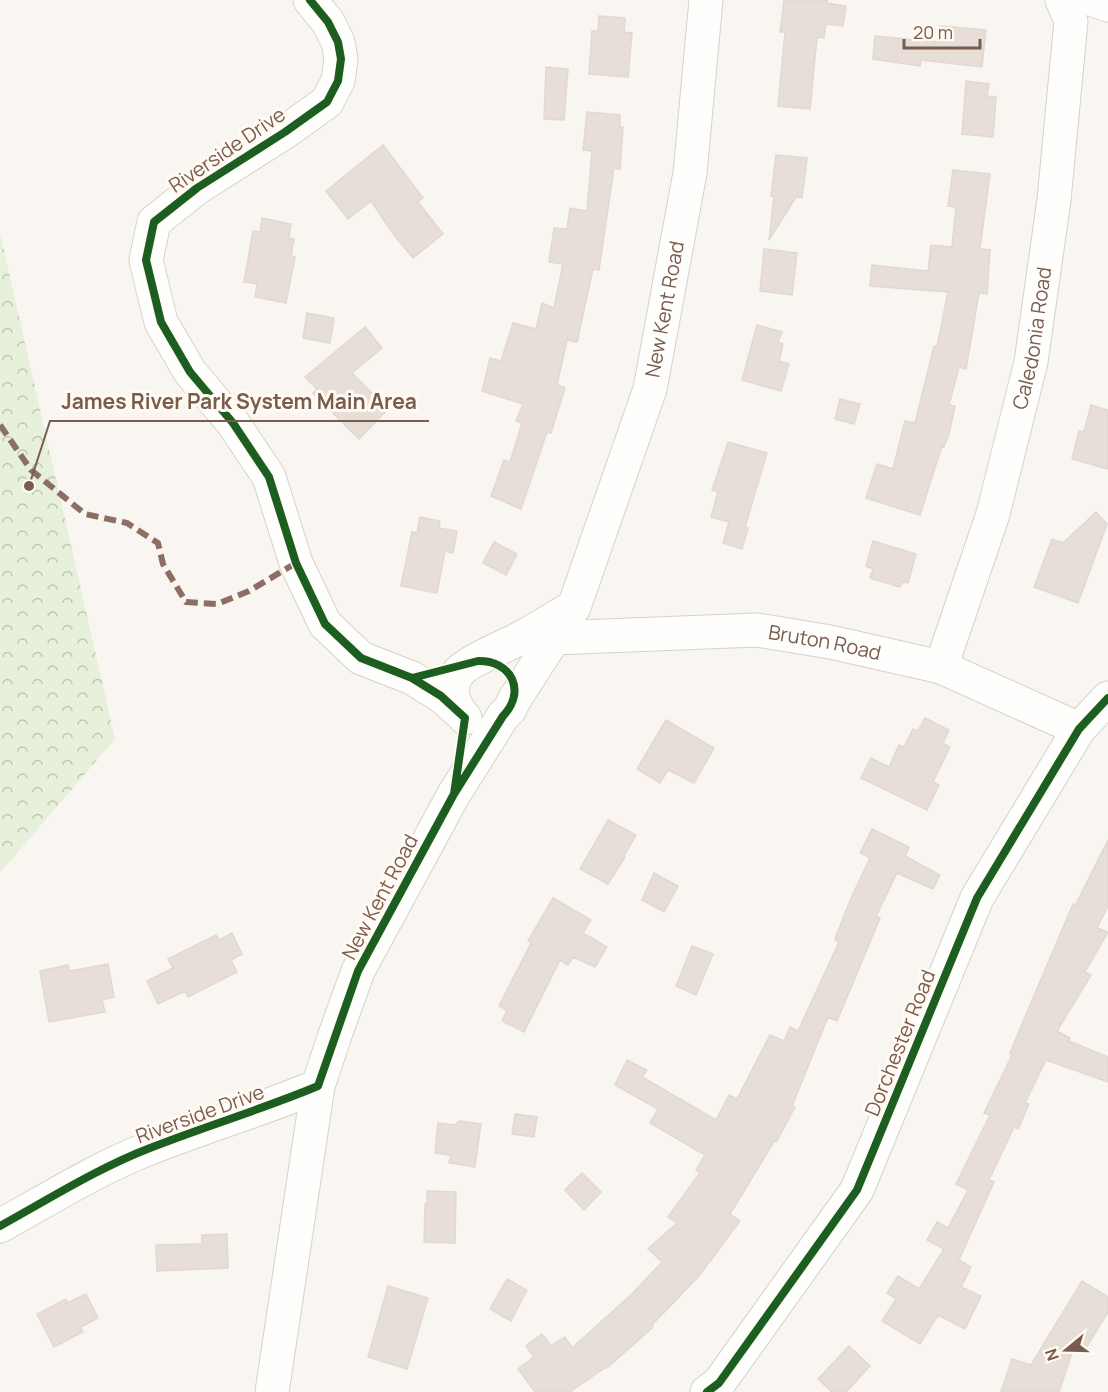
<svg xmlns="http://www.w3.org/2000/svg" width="1108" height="1392" font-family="Manrope,sans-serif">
<defs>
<pattern id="forest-crowns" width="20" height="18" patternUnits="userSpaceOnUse" patternTransform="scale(1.5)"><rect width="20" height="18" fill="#e7f0db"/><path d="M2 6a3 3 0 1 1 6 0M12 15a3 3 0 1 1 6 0" fill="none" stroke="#c0c6b4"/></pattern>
</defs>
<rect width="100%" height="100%" fill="#f9f5f0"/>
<path fill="url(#forest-crowns)" d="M0,233L115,739L0,873Z"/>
<path fill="#e6ded7" stroke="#e2d8d2" stroke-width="1.5" d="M784,0H827V3L846,6L843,26L826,24L824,38L817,37L810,109L778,106L785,32H780Z
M599,16L625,18L624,32L632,33L628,77L589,74L592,31H598Z
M940,26L986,30L982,67L921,60L920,66L873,59L875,36L939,42Z
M546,67L568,69L564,120L544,119Z
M966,81L989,84L987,96L996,97L993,137L962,134Z
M587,112L620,115V127H623L620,169L614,168L599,270L593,269L577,342L567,340L557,385L565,388L551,433L547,432L521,509L491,496L504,460L510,462L522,423L516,421L523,404L482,391L490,358L501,361L513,323L536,329L542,303L554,308L563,264L549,262L554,228L567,229L570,208L587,211L592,151L583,150Z
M383,145L423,198L418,202L443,234L413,258L394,235L371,201L348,219L326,191Z
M776,155L807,158L802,198L796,197L769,240L774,196H771Z
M953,170L990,174L980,249L990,250L987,294L979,293L966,369L959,367L949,405L955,406L949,434L944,447L942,446L920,515L866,498L877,464L893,469L905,421L915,423L934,346L937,347L948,292L870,286L872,265L928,271L931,245L952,247L956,207L948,206Z
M262,218L291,224L289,238L294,239L291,256L295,257L286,303L255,297L257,284L244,282L253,231L260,232Z
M764,249L797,253L792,295L760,291Z
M307,313L334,318L330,343L303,338Z
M757,325L782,332L778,342L783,344L779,361L789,364L781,391L742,380Z
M365,327L382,348L352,373L388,409L359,439L313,393L317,389L305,377Z
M840,399L860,404L854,424L835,419Z
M1091,405L1108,410V469L1072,459L1079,431L1084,432Z
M728,442L767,453L745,527L748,528L742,549L723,543L729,522L711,517L718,492L712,490Z
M1096,512L1107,524L1078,603L1034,587L1052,539L1063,543Z
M420,517L440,521L439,528L457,531L453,553L445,551L437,593L401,586L412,532L417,533Z
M873,541L916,554L908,583L902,582L900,587L870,578L873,569L866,566Z
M494,542L517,554L506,575L483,563Z
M925,718L949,730L943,743L950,747L933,782L939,785L927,810L861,778L871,758L889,767L899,745L904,747L913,729L918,731Z
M666,720L714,748L694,783L668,770L660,783L637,769Z
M608,820L636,835L624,856L625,857L608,884L580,869Z
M872,829L909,847L905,856L940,875L933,889L897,873L876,916L880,918L837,1021L828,1017L792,1106L795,1107L777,1141L775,1140L730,1214L740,1221L699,1276L652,1325L653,1327L607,1368L606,1367L570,1392H535L518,1369L534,1357L526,1346L542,1334L551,1346L565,1337L572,1348L632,1294L662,1262L648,1249L677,1223L668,1217L700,1173L696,1170L705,1155L650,1123L658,1109L615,1085L627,1060L647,1070L642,1077L716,1120L729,1095L737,1099L770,1035L784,1041L790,1027L798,1031L839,942L835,940L836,936L852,896L870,858L860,853Z
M1108,840V906L1097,928L1108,932L1085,972L1091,975L1057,1031L1070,1038L1069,1041L1108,1057V1082L1046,1060L1025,1103L1029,1104L1018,1129L1014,1127L989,1180L994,1182L959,1260L971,1267L961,1287L981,1296L965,1329L938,1315L920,1344L882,1321L896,1299L887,1293L898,1276L919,1289L944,1249L927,1240L937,1222L948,1228L968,1190L956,1184L990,1115L984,1113L1012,1055L1010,1054L1014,1043L1073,904L1075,906Z
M654,873L678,886L664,912L642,900Z
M553,898L591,920L583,933L607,947L595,967L573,957L568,965L560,960L524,1032L502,1021L507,1010L499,1006L531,943L528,941Z
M232,933L242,954L231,960L237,972L188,997L185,991L158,1004L147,981L173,968L168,959L216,935L219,940Z
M692,946L713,954L696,995L676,986Z
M108,964L114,997L102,1000L105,1012L49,1022L40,971L68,965L69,971Z
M515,1114L537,1117L534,1137L512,1134Z
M459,1121L481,1124L475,1167L449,1163L451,1155L435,1153L438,1123L455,1125Z
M582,1173L601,1192L584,1210L565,1190Z
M427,1191L456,1192L455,1243L424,1242L425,1204H427Z
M227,1234L228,1268L157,1271L156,1245L202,1244V1235Z
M507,1279L527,1290L511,1321L490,1309Z
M1082,1281L1108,1297V1312L1083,1353L1074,1347L1059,1392H1001L1012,1359L1031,1365Z
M388,1286L428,1298L407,1369L368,1357Z
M86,1294L98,1318L81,1327L83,1332L54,1347L37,1314L66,1299L67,1303Z
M849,1346L870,1366L846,1392H832L818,1379Z"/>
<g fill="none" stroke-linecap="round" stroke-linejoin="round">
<g stroke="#d7d1cb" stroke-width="35">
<g id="minor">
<path d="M310,0L328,22L338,42L341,59L338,81L327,102L285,132L197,188L154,222L146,260L161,322L190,372L233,423L269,477L296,563L325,624L361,658L412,678L441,696L458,711"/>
<path d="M1093,0L1108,5"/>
<path id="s1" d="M554,638L757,630L830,642L941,667L1079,729"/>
<path id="s2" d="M941,667L993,514L1031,362L1054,200L1071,21L1062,0"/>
<path d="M465,718C453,705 446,688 459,672C467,662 507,645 521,638C537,629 553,619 570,609"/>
<path d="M0,1226C49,1199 98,1168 150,1148C206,1126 263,1109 318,1086"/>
<path id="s3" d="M272,1392L318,1086L335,1035L358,971L454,794L503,716L510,709L514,700L574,607L650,389L690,173L706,0"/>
<path d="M707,1392L719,1383L857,1190L977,898L1079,729L1108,698"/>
</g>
</g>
<use href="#minor" stroke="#fefefd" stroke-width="33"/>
<path stroke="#8d6e63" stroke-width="6" stroke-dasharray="12 6" stroke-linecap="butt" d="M0,425L31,470L85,514L127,523L158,543L163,564L186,602L217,604L249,591L296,563"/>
<g stroke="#fffaf3" stroke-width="11">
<path id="cycleway" d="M310,0L328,22L338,42L341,59L338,81L327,102L285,132L197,188L154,222L146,260L161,322L190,372L233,423L269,477L296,563L325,624L361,658L412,678L441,696L465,718L454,794
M0,1226C49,1199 98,1168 150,1148C206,1126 263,1109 318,1086L358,971L454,794L503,716C527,691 511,660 478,661L412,678
M707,1392L719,1383L857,1190L977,898L1079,729L1108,698"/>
</g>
<use href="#cycleway" stroke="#1b5e20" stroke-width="8"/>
</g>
<g text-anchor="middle" stroke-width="6" stroke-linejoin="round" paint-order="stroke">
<g font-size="20" fill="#7a5c4d" stroke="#fffaf3">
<text transform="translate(227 150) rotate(-34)" y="7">Riverside Drive</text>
<text dy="7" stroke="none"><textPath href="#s3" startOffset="1167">New Kent Road</textPath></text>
<text dy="7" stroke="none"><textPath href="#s2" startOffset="342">Caledonia Road</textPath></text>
<text dy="7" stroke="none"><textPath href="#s1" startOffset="272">Bruton Road</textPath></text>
<text transform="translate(380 897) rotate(-62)" y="7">New Kent Road</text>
<text transform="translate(900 1043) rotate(-68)" y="7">Dorchester Road</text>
<text transform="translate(200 1114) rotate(-20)" y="7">Riverside Drive</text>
</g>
</g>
<path fill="none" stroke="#7a5c4d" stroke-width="2" d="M29 486L50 421H429"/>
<circle fill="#7a5c4d" stroke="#fffaf3" stroke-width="2" cx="29" cy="486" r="6"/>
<g font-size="21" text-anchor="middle" font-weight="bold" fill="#7a5c4d" stroke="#fffaf3" stroke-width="6" stroke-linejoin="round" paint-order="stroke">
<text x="239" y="409">James River Park System Main Area</text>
</g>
<g transform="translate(1066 1350) rotate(251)" stroke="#fffaf3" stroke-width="4.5" paint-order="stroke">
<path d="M0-4.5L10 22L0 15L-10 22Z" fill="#7a5c4d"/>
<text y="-9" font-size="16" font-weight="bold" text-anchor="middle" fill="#7a5c4d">N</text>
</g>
<path d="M904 39v9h76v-9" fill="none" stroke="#7a5c4d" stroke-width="3"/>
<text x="913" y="39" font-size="18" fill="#7a5c4d" stroke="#fffaf3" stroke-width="4.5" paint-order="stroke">20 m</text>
</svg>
